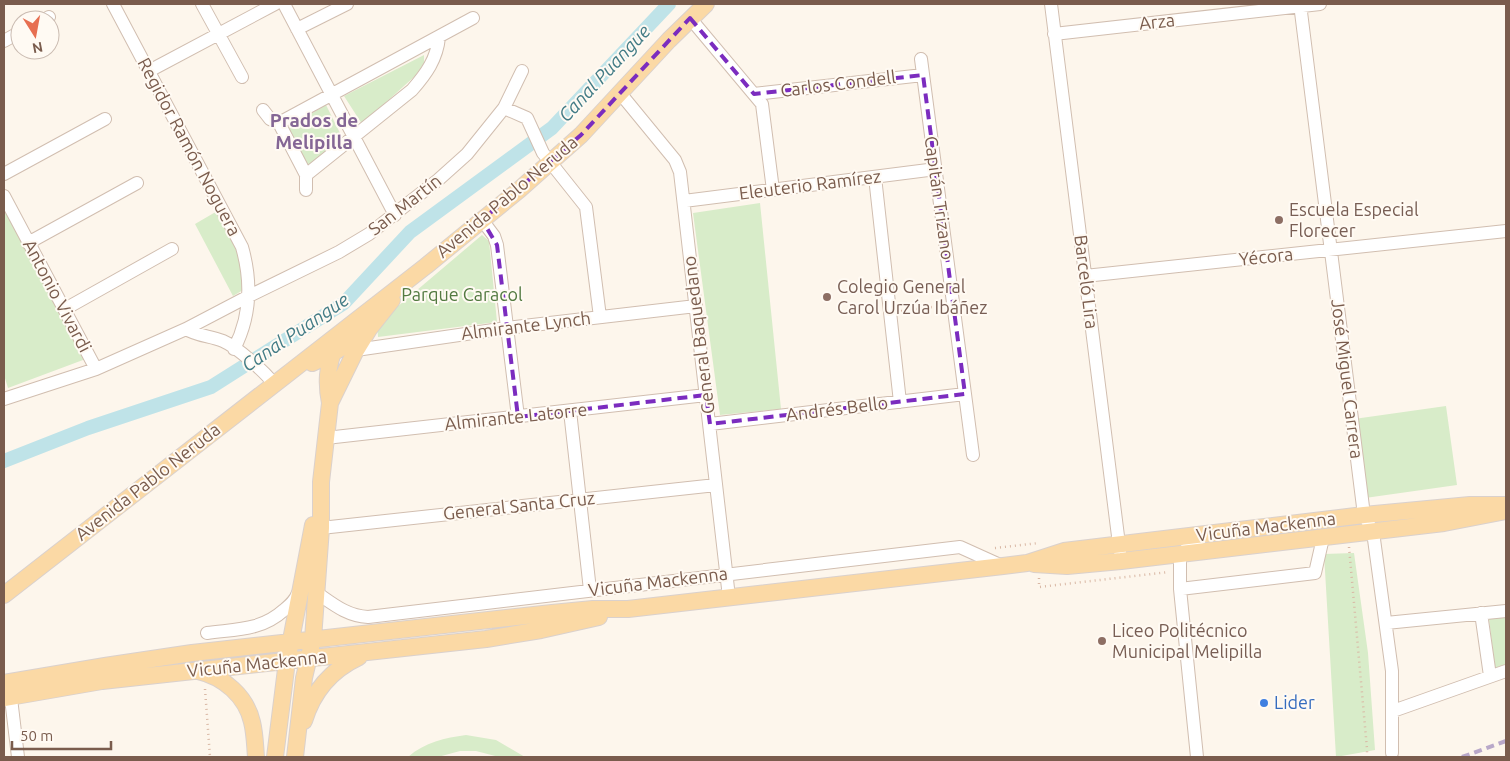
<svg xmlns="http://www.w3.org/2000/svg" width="1510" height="761" font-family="Ubuntu,sans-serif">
<rect width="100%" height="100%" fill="#fdf6ec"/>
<path fill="#d8ecc9" d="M424,55V63L415,76L362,124L344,96Z
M326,105L343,139L307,167L288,127Z
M4,191L91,357L8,388L4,375Z
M760,203L781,409L720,415L693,213Z
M219,210L235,241L242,263L243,290L233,296L195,224Z
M482,235L489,241L497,322L378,337L377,324Z
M1446,406L1457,485L1365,498L1354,419Z
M1354,553L1368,653L1375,750L1336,757L1324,554Z
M1506,617V664L1495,668L1489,619Z
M466,735L496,740L525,757H499L476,751H460L438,757H408C425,742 445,738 466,735Z"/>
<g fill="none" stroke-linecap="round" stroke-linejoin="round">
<path stroke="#bfe3e8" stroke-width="14" d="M4,461L88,428L211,387L344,303L410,232L552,128L669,4"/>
<g stroke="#d1beb0" stroke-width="14">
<path id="minor" d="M113,4L242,247C252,282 251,316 234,349
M202,4L242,77
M284,4L395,215
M1051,4L1120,552
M1300,4L1364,515L1373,532L1392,671V753
M690,18L762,104L773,190
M44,20L49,17
M297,29L347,4
M1054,34L1320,4
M4,41L20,32
M921,59L973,455
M149,71L275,4
M620,93L675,160L680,172L729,597
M754,94L923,75
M504,108L527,118L543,153L586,207L600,317
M263,110L270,119L279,123L306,175V190
M279,123L473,18
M4,174L105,119
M306,175L412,90C426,74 437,59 439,37
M875,177L900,402
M4,196L96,369
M684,201L936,169
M482,220L494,236L497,245L518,417
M28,243L137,183
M1085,276L1506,231
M65,309L172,249
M186,329C197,336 211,336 223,341C237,347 265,372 274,384
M356,350L507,328L696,306
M4,399L96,369L186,329L249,296L339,252L369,234L438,180L467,154L504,108L522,71
M570,411L590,590
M710,424L965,394
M326,438L706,395
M321,528L716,485
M1180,589L1315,573L1323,538
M317,593C333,604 347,616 368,617L960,547L1002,566
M1481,613L1490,676
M1386,623L1506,611
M207,633C235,629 261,631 284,610C290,605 295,601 298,593
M10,690L18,757
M1393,711L1506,671
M1197,757L1180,589V554L1206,534"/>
</g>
<g stroke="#dad1cd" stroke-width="18">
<path id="major" d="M312,363L333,353L369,329L392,300
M330,403C326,383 327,367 335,347
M1034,564L1067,566L1121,561L1444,523L1506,511
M4,595L426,266L519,190L581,135L669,40L706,4
M198,671C224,677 246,696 252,722C255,734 255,746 256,757
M4,683L105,666L192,653L552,613L593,609H628L1003,566L1027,563L1064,551L1364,515L1470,505H1506
M4,698L102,681L486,639L541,630L599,617
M304,721C313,691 331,670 359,657
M275,757L287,661L313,525
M295,757L304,678L313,639L321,528V482L330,403L355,352L369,329"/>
</g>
<path stroke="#d9b8a5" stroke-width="2.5" stroke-dasharray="1 4" stroke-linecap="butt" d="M901,311L940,306
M1349,547L1367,749V757
M995,548L1039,543
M1039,578V587L1169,572
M205,689L210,757"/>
<use href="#minor" stroke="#fff" stroke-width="12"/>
<use href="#major" stroke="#fbd9a5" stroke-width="16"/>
<path stroke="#b9a8c9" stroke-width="4" stroke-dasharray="8 5" stroke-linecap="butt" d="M1462,757L1506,741"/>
</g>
<path fill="none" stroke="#7b2cbf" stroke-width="4" stroke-dasharray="10 6" stroke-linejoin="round" d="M690,18L754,94L923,75L965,394L710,424L706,395L518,417L497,245L482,220L581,135Z"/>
<g fill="#8d6e63" stroke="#fffaf3" stroke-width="2">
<circle cx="1279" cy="220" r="5"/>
<circle cx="827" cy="297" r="5"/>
<circle cx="1102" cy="641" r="5"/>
</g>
<circle fill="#3f7fe0" stroke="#fffaf3" stroke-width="2" cx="1264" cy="703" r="5"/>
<g text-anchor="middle" stroke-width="4" stroke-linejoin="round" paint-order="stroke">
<g font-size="18" fill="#7a5c4d" stroke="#fffaf3">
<text transform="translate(1157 22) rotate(-6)" y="6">Arza</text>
<text transform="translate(838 84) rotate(-7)" y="6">Carlos Condell</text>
<text transform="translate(189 147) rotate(62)" y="6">Regidor Ramón Noguera</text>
<text transform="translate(810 185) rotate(-7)" y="6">Eleuterio Ramírez</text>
<text transform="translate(507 197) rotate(-40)" y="6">Avenida Pablo Neruda</text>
<text transform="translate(939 198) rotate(82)" y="6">Capitán Trizano</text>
<text transform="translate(405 205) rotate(-38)" y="6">San Martín</text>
<text transform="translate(1266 257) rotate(-6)" y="6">Yécora</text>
<text transform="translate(1086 282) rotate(83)" y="6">Barceló Lira</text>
<text transform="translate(57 296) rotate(62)" y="6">Antonio Vivardi</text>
<text transform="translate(526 326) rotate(-7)" y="6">Almirante Lynch</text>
<text transform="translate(699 335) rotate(-97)" y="6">General Baquedano</text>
<text transform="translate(1347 379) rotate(83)" y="6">José Miguel Carrera</text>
<text transform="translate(837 409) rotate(-7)" y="6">Andrés Bello</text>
<text transform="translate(516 417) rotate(-6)" y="6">Almirante Latorre</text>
<text transform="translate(148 482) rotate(-38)" y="6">Avenida Pablo Neruda</text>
<text transform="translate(519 506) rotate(-6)" y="6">General Santa Cruz</text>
<text transform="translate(1266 527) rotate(-7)" y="6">Vicuña Mackenna</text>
<text transform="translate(658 582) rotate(-7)" y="6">Vicuña Mackenna</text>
<text transform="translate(257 664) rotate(-6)" y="6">Vicuña Mackenna</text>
</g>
<g font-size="18" fill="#785e54" stroke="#fffaf3" text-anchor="start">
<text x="1289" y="216">Escuela Especial<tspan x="1289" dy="21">Florecer</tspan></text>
<text x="837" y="293">Colegio General<tspan x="837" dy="21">Carol Urzúa Ibáñez</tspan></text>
<text x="1112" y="637">Liceo Politécnico<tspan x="1112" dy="21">Municipal Melipilla</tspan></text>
</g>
<g font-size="18" fill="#537a41" stroke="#fffaf3">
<text x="462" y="301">Parque Caracol</text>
</g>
<g font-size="18" fill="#366cbe" stroke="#fffaf3" text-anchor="start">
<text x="1274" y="709">Lider</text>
</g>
<g font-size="19" font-style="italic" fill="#437c86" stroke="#fffaf3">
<text transform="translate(604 73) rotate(-47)" y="7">Canal Puangue</text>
<text transform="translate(295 332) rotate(-34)" y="7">Canal Puangue</text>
</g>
<g font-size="19" font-weight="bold" fill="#846695" stroke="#fffaf3">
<text x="314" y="127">Prados de<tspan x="314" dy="22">Melipilla</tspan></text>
</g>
</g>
<rect width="1510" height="761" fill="none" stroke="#7a5c4d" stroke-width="10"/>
<g transform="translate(35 35) rotate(169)"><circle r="24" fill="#fffaf3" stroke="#cabbb1"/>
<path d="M0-4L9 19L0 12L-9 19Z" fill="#e76f51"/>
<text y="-8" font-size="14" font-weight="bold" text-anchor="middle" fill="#7a5c4d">N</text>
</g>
<path d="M12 741v8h99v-8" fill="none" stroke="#7a5c4d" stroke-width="2.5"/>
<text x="20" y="741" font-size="15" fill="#7a5c4d" stroke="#fffaf3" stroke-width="4" paint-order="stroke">50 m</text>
</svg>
